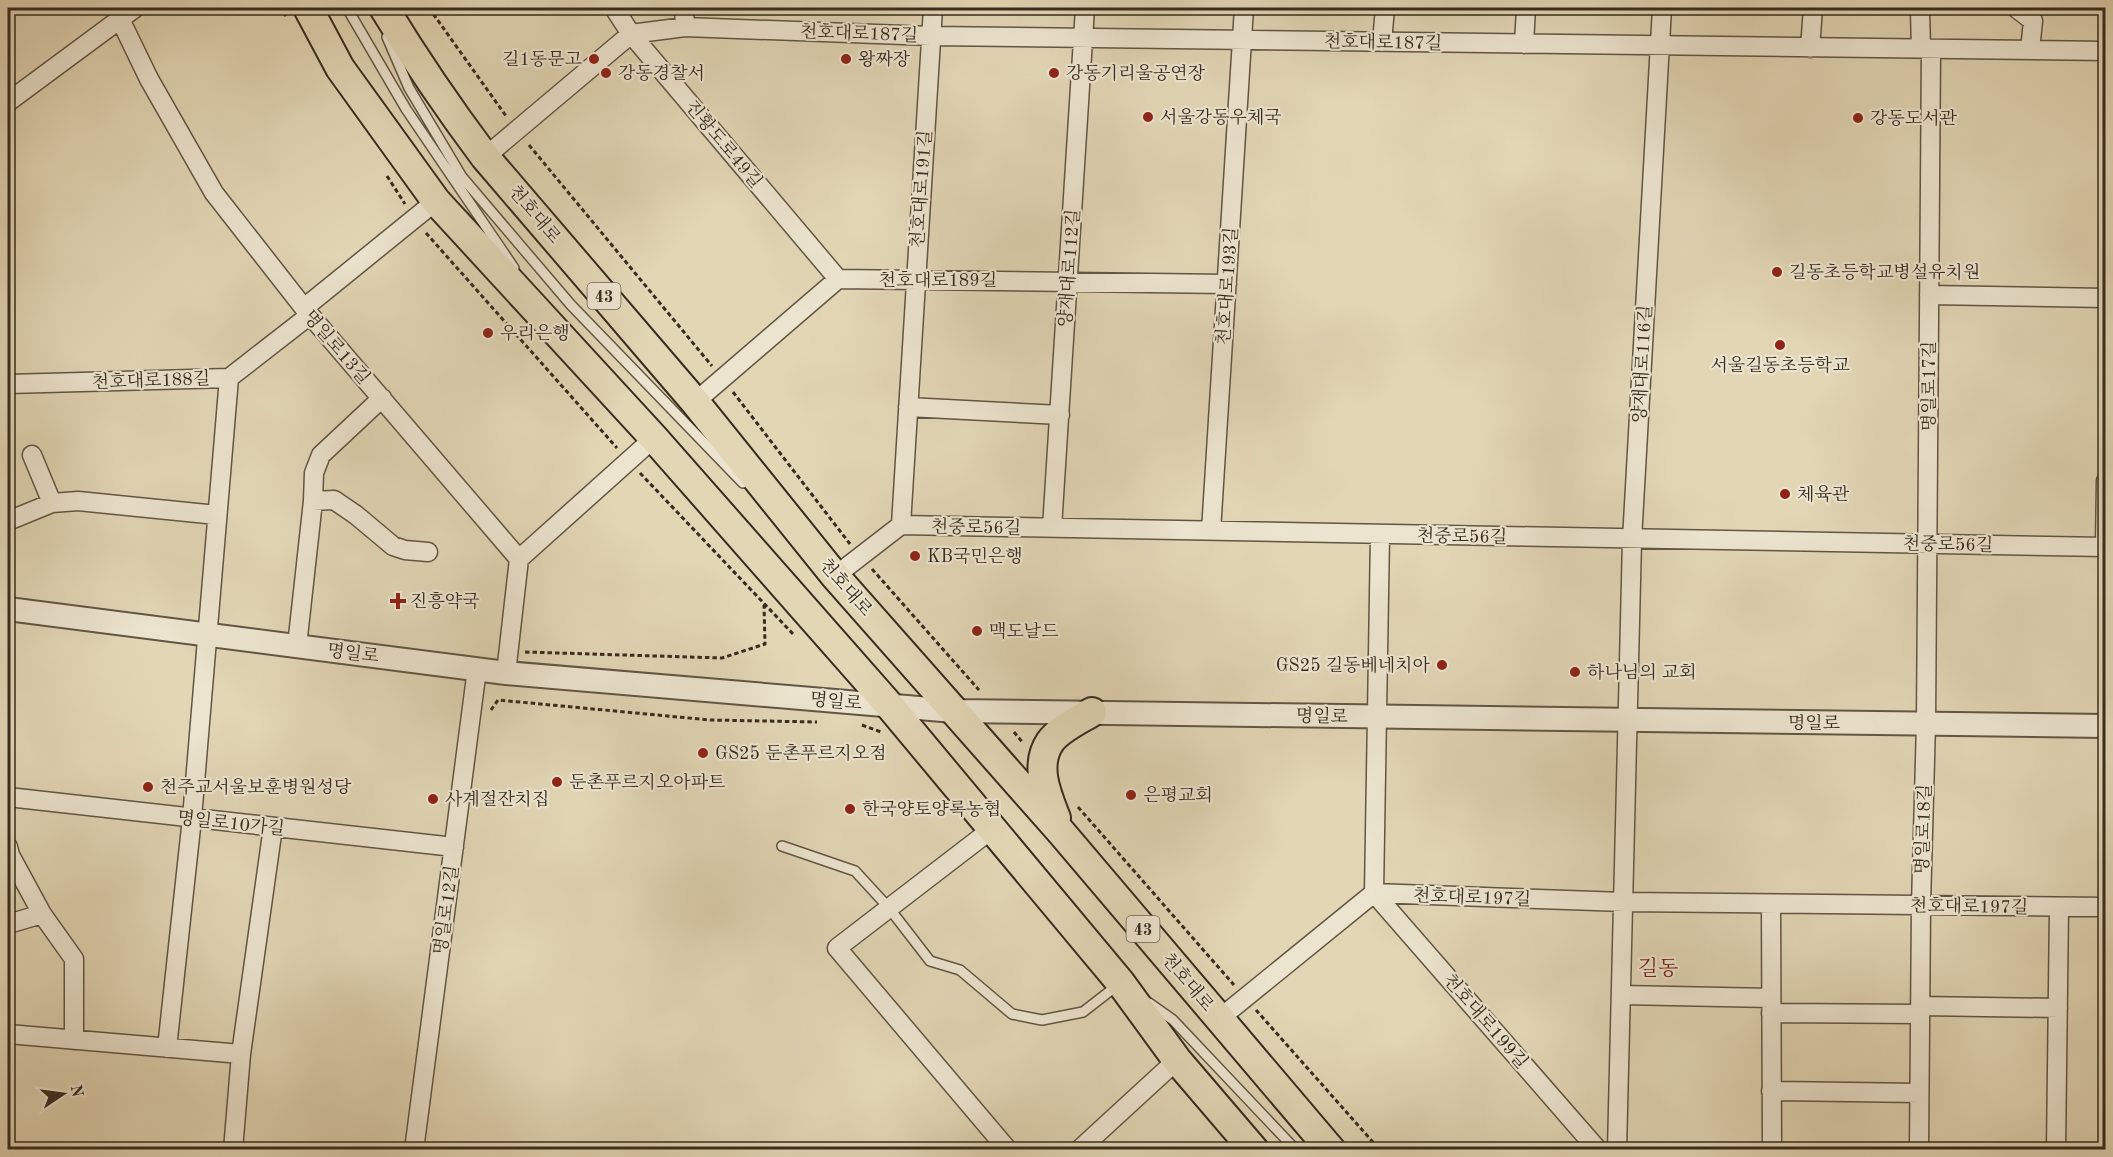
<svg xmlns="http://www.w3.org/2000/svg" width="2113" height="1157" font-family="'Old Standard TT','Noto Serif KR',serif">
<rect width="100%" height="100%" fill="#e2d6b5"/>
<filter id="stains"><feTurbulence type="fractalNoise" baseFrequency=".00333" numOctaves="4"/><feColorMatrix values="0 0 0 0 .2 0 0 0 0 .09 0 0 0 0 .02 0 0 0 .5 -.17"/></filter>
<radialGradient id="worn" r=".72"><stop offset=".6" stop-color="#630" stop-opacity="0"/><stop offset="1" stop-color="#630" stop-opacity=".3"/></radialGradient>
<g fill="none" stroke-linecap="round" stroke-linejoin="round">
<g stroke="#615644" stroke-width="12">
<path id="service" d="M347,8L406,109L514,268
M387,37L409,88L462,177L571,305L743,483
M782,846L855,871L889,908L930,961L960,970L1012,1014L1042,1020L1083,1012L1119,984
M1149,1003L1173,1020L1296,1150"/>
</g>
<g stroke="#615644" stroke-width="21">
<path id="minor" d="M614,8L631,34L838,279
M684,8L685,27
M1919,8L1920,11L1921,49
M2016,8L2033,21L2030,50
M120,19L149,79L214,193L304,308L519,559L506,673
M1382,42L1385,8
M1524,44L1526,8
M1810,48L1813,8
M8,102L135,8
M485,157L631,34L685,27L931,36L2106,51
M1929,295L2106,298
M304,308L436,201
M8,384L229,378L310,315
M695,402L838,279L1227,284
M908,407L1060,415
M32,455L52,503
M313,501L334,500L356,515L393,546L405,550L428,552
M8,521L52,503L78,501L217,515
M901,525L933,8
M1052,528L1085,8
M1211,531L1244,8
M2105,547L2106,481
M519,559L654,438
M835,576L901,525L2106,547
M297,646L313,501L314,473L321,455L382,398
M8,797L454,847
M992,829L837,948L1008,1150
M8,847L10,855L42,914L74,959V1040
M1374,893L1380,535
M1374,893L1598,1150
M1771,904L1772,1150
M8,924L42,914
M1622,995L1771,998
M1920,1006L2058,1008
M1771,1013L1920,1014
M1219,1019L1374,893L1624,902L2106,907
M8,1034L241,1054
M167,1048L192,818L229,378
M1771,1091L1919,1093
M233,1150L241,1054L273,827
M414,1150L477,669
M1079,1150L1177,1060
M1617,1150L1632,540L1662,8
M1919,1150L1921,905L1926,723L1931,49
M2056,1150L2059,907"/>
</g>
<g stroke="#615644" stroke-width="26">
<path id="tertiary" d="M8,609L506,673L954,711L2106,726"/>
</g>
<g stroke="#362c1f" stroke-width="32">
<path id="primary" d="M308,8L340,68L436,201L654,438L889,705L1120,982L1177,1060L1254,1150
M384,8C415,59 449,109 485,157L695,402L835,576L1061,832L1331,1150
M1056,818C1047,795 1034,766 1050,742C1059,729 1079,720 1092,712"/>
</g>
<path stroke="#362c1f" stroke-width="3" stroke-dasharray="4.5 3" stroke-linecap="butt" d="M280,8L286,16
M429,8L506,116
M529,145L712,366
M387,176L405,204
M426,233L617,448
M733,392L850,544
M640,473L794,635
M872,569L979,690
M525,652L722,658L765,644L764,605
M491,710L498,700L710,720L817,722
M862,725L881,732
M1014,732L1023,743
M1078,807L1234,985
M1256,1010L1380,1150"/>
<use href="#service" stroke="#ece4cf" stroke-width="9"/>
<use href="#minor" stroke="#ece4cf" stroke-width="18"/>
<use href="#tertiary" stroke="#ece4cf" stroke-width="22"/>
<use href="#primary" stroke="#e2d6b5" stroke-width="28"/>
</g>
<g fill="#8f2418" stroke="#ece4cf" stroke-width="2">
<circle cx="594" cy="59" r="6"/>
<circle cx="846" cy="59" r="6"/>
<circle cx="606" cy="73" r="6"/>
<circle cx="1054" cy="73" r="6"/>
<circle cx="1148" cy="117" r="6"/>
<circle cx="1858" cy="118" r="6"/>
<circle cx="1777" cy="272" r="6"/>
<circle cx="488" cy="333" r="6"/>
<circle cx="1780" cy="345" r="6"/>
<circle cx="1785" cy="494" r="6"/>
<circle cx="915" cy="556" r="6"/>
<path d="M395 592h6v6h6v6h-6v6h-6v-6h-6v-6h6z"/>
<circle cx="977" cy="631" r="6"/>
<circle cx="1442" cy="665" r="6"/>
<circle cx="1575" cy="672" r="6"/>
<circle cx="703" cy="753" r="6"/>
<circle cx="557" cy="782" r="6"/>
<circle cx="148" cy="787" r="6"/>
<circle cx="1131" cy="795" r="6"/>
<circle cx="433" cy="799" r="6"/>
<circle cx="850" cy="809" r="6"/>
</g>
<g text-anchor="middle" stroke-width="4.5" stroke-linejoin="round" paint-order="stroke">
<g fill="#ece4cf" stroke="#6d6354" stroke-width="1.5">
<rect x="587.5" y="283" width="33" height="26" rx="4.5"/>
<rect x="1126.5" y="916" width="33" height="26" rx="4.5"/>
</g>
<g font-size="16" font-weight="bold" fill="#362c1f">
<text x="604" y="302">43</text>
<text x="1143" y="935">43</text>
</g>
<g font-size="18" fill="#362c1f" stroke="#ece4cf">
<text transform="translate(859 33) rotate(2)" y="6">천호대로187길</text>
<text transform="translate(1383 42) rotate(1)" y="6">천호대로187길</text>
<text transform="translate(724 144) rotate(50)" y="6">진황도로49길</text>
<text transform="translate(921 189) rotate(-86)" y="6">천호대로191길</text>
<text transform="translate(535 214) rotate(50)" y="6">천호대로</text>
<text transform="translate(1069 268) rotate(-86)" y="6">양재대로112길</text>
<text x="938" y="286">천호대로189길</text>
<text transform="translate(1227 286) rotate(-86)" y="6">천호대로193길</text>
<text transform="translate(337 347) rotate(49)" y="6">명일로13길</text>
<text transform="translate(1642 364) rotate(-87)" y="6">양재대로116길</text>
<text transform="translate(151 380) rotate(-2)" y="6">천호대로188길</text>
<text transform="translate(1929 386) rotate(-90)" y="6">명일로17길</text>
<text transform="translate(976 527) rotate(1)" y="6">천중로56길</text>
<text transform="translate(1462 536) rotate(1)" y="6">천중로56길</text>
<text transform="translate(1948 544) rotate(1)" y="6">천중로56길</text>
<text transform="translate(846 587) rotate(49)" y="6">천호대로</text>
<text transform="translate(353 653) rotate(7)" y="6">명일로</text>
<text transform="translate(836 701) rotate(5)" y="6">명일로</text>
<text transform="translate(1322 716) rotate(1)" y="6">명일로</text>
<text x="1814" y="729">명일로</text>
<text transform="translate(231 823) rotate(6)" y="6">명일로10가길</text>
<text transform="translate(1923 829) rotate(-88)" y="6">명일로18길</text>
<text transform="translate(1472 897) rotate(2)" y="6">천호대로197길</text>
<text transform="translate(1969 906) rotate(1)" y="6">천호대로197길</text>
<text transform="translate(446 910) rotate(-82)" y="6">명일로12길</text>
<text transform="translate(1188 982) rotate(50)" y="6">천호대로</text>
<text transform="translate(1486 1021) rotate(49)" y="6">천호대로199길</text>
</g>
<g font-size="18" fill="#362c1f" stroke="#ece4cf" text-anchor="start">
<text x="582" y="65" text-anchor="end">길1동문고</text>
<text x="858" y="65">왕짜장</text>
<text x="618" y="79">강동경찰서</text>
<text x="1066" y="79">강동기리울공연장</text>
<text x="1160" y="123">서울강동우체국</text>
<text x="1870" y="124">강동도서관</text>
<text x="1789" y="278">길동초등학교병설유치원</text>
<text x="500" y="339">우리은행</text>
<text x="1780" y="371" text-anchor="middle">서울길동초등학교</text>
<text x="1797" y="500">체육관</text>
<text x="927" y="562">KB국민은행</text>
<text x="410" y="607">진흥약국</text>
<text x="989" y="637">맥도날드</text>
<text x="1430" y="671" text-anchor="end">GS25 길동베네치아</text>
<text x="1587" y="678">하나님의 교회</text>
<text x="715" y="759">GS25 둔촌푸르지오점</text>
<text x="569" y="788">둔촌푸르지오아파트</text>
<text x="160" y="793">천주교서울보훈병원성당</text>
<text x="1143" y="801">은평교회</text>
<text x="445" y="805">사계절잔치집</text>
<text x="862" y="815">한국양토양록농협</text>
</g>
<g font-size="21" fill="#7a1f14" stroke="#ece4cf">
<text x="1658" y="975">길동</text>
</g>
</g>
<rect width="2113" height="1157" fill="none" stroke="#e2d6b5" stroke-width="30"/>
<rect x="9" y="9" width="2095" height="1139" fill="none" stroke="#362c1f" stroke-width="3"/>
<rect x="15" y="15" width="2083" height="1127" fill="none" stroke="#362c1f" stroke-width="1.5"/>
<g transform="translate(63 1094) rotate(77)" stroke="#ece4cf" stroke-width="4.5" paint-order="stroke">
<path d="M0-4.5L10 22L0 15L-10 22Z" fill="#362c1f"/>
<text y="-9" font-size="16" font-weight="bold" text-anchor="middle" fill="#362c1f">N</text>
</g>
<rect width="100%" height="100%" filter="url(#stains)"/>
<rect width="100%" height="100%" fill="url(#worn)"/>
</svg>
